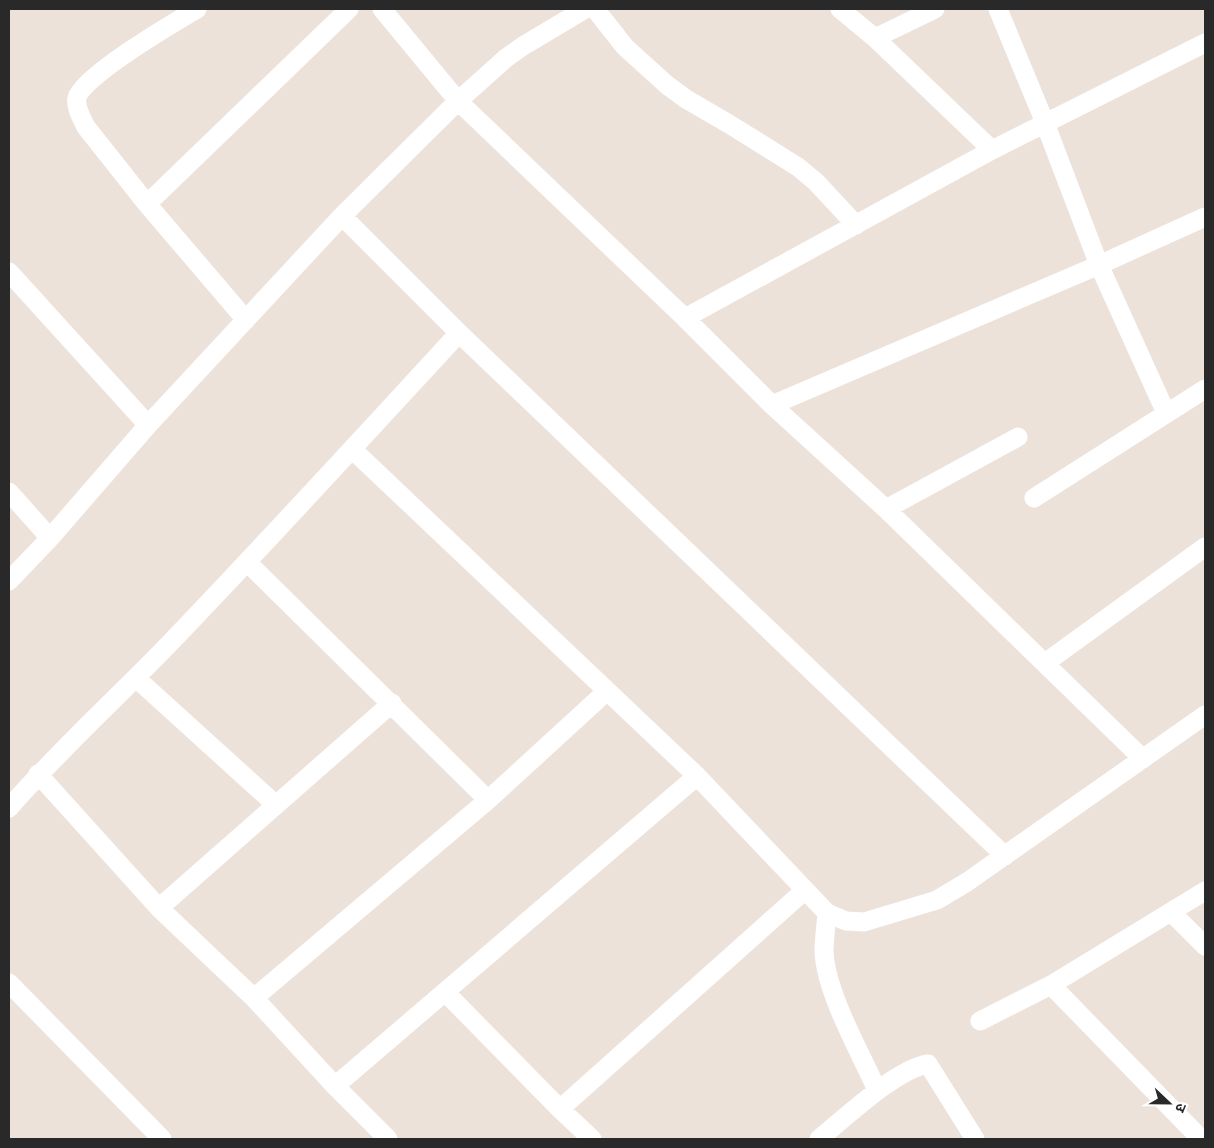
<svg xmlns="http://www.w3.org/2000/svg" width="1214" height="1148" font-family="Helvetica,'Noto Sans Devanagari',sans-serif">
<rect width="100%" height="100%" fill="#ede2da"/>
<g fill="none" stroke-linecap="round" stroke-linejoin="round">
<path stroke="#fff" stroke-width="19" d="M197,9C175,22 81,77 77,98C75,107 82,119 86,127L147,204L246,320
M382,9L458,101L685,318L772,405L886,509L1143,759
M595,9L625,47L667,85L686,99L729,124L798,167L816,182L856,225
M840,9L875,38
M998,9L1045,123L1099,265L1166,413
M992,150L1205,43
M147,204L349,9
M342,216L459,333L1005,856
M9,272L148,425
M685,318L992,150L875,38L935,9
M772,405L1099,265L1205,217
M352,449L697,776L827,913L846,921L864,922L937,900L967,882L1205,715
M9,492L50,538
M1034,498L1205,389
M886,509L1018,437
M247,562L488,800
M9,581L50,538L148,425L342,216L458,101L506,58L523,46L585,9
M1045,663L1205,547
M136,678L276,805
M38,774L159,908L254,998L335,1086L388,1139
M9,808C59,750 117,698 170,643C268,541 363,437 459,333
M159,908L392,703
M1171,912L1205,946
M827,913C826,926 824,940 824,952C826,993 860,1052 877,1090
M9,983L162,1139
M1051,985L1201,1139
M445,992L560,1109L592,1139
M254,998L488,800L607,691
M980,1021L1051,985L1205,891
M335,1086L697,776
M560,1109L804,891
M819,1139C845,1118 896,1069 928,1064L975,1139"/>
</g>
<rect width="1214" height="1148" fill="none" stroke="#292929" stroke-width="20"/>
<g transform="translate(1169 1103) rotate(112)" stroke="#ffffff" stroke-width="4" paint-order="stroke">
<path d="M0-4L9 19L0 12L-9 19Z" fill="#292929"/>
<text y="-8" font-size="14" font-weight="bold" text-anchor="middle" fill="#292929">उ</text>
</g>
</svg>
